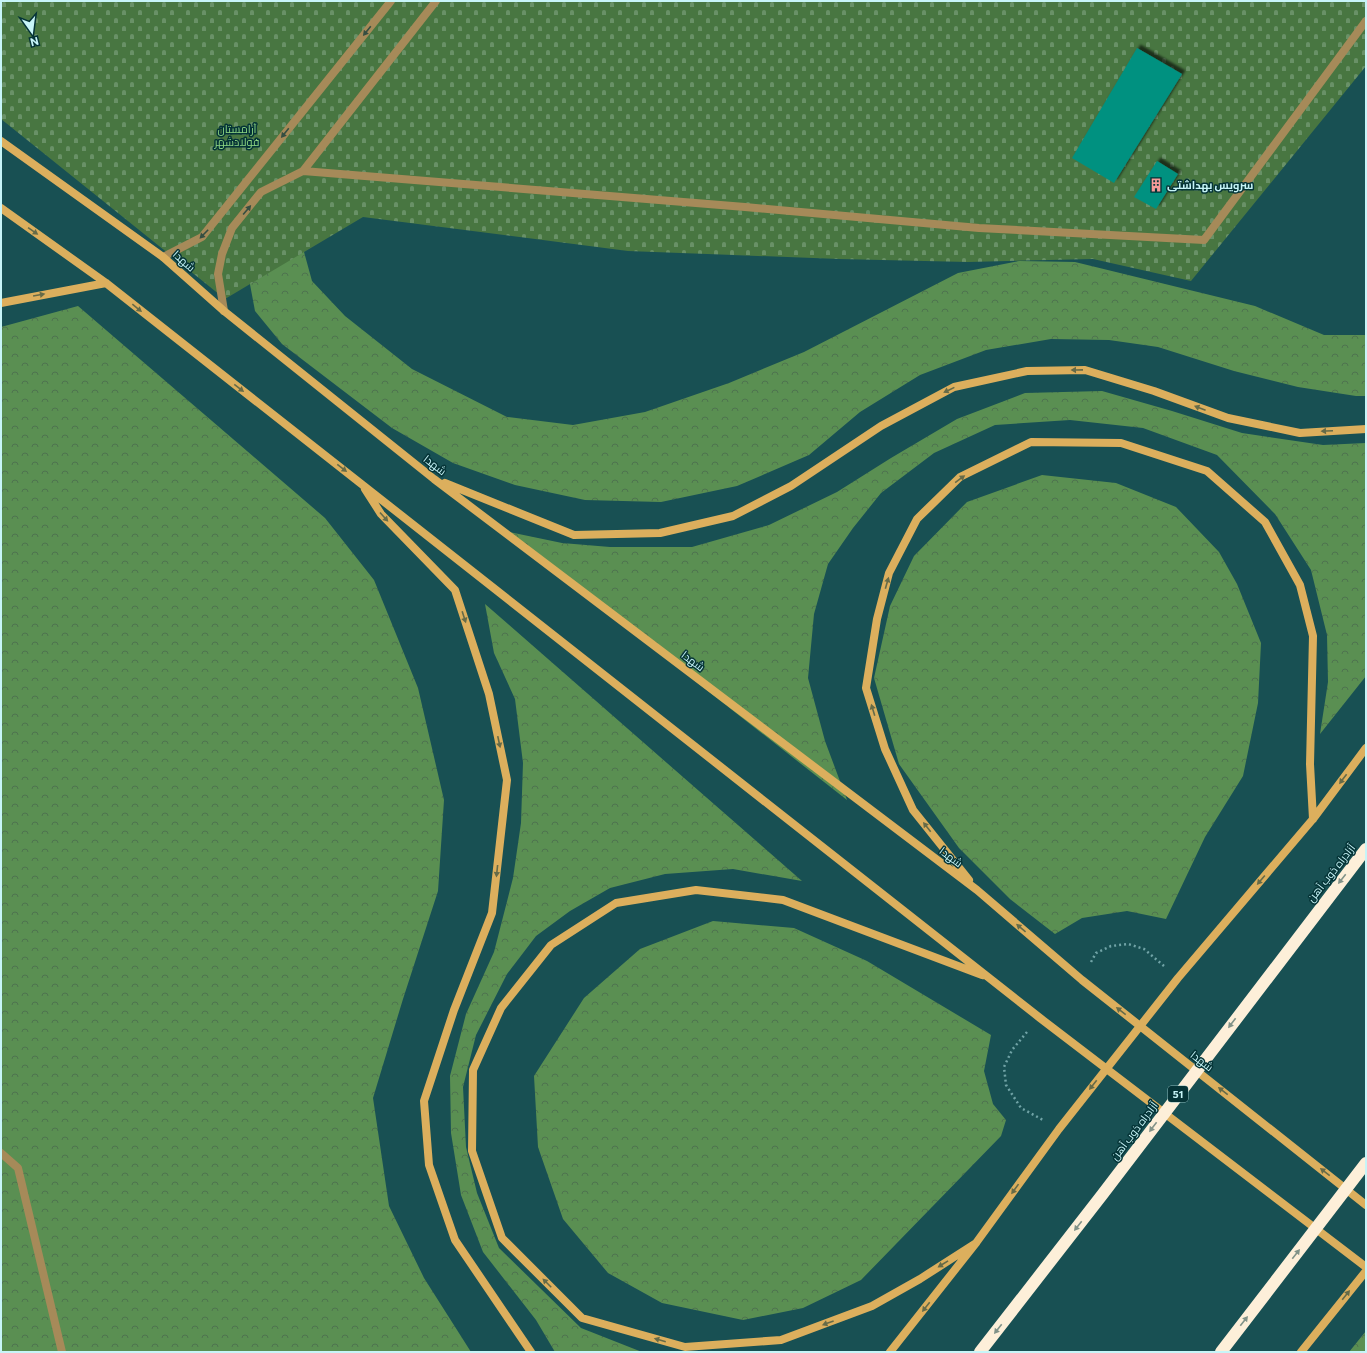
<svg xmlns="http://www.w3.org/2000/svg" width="1367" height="1353" font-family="Commissioner,Cairo,sans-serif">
<defs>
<pattern id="forest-crowns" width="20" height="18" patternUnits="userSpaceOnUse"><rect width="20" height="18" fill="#5a8f52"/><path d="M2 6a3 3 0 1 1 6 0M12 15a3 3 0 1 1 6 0" fill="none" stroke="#4e734f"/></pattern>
<pattern id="cemetery-stones" width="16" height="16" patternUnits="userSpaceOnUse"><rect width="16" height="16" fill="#487641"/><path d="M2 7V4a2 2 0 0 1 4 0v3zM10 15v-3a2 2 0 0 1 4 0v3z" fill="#699167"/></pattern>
<filter id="shadow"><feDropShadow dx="3.5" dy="-3.5" stdDeviation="1" flood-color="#0009"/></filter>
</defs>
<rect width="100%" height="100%" fill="#185053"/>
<path fill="url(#forest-crowns)" d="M301,241L312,281L345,316L412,369L507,417L573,425L645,412L729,383L804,352L958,273L1019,261L1075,262L1255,306L1324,335H1366V396H1356L1298,387L1234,371L1158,347L1109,340L1051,339L986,350L920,375L860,412L809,455L737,486L661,502L585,500L515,485L453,463L392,428L282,344L255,311L249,279Z
M78,306L325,518L374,580L418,688L444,800L438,891L403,999L373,1098L389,1206L424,1278L471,1352H1V327Z
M1102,391L1172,411L1242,433L1323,445L1366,443V676L1320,734L1328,682L1327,635L1311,570L1275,514L1217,455L1143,428L1070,420L995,425L934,453L881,493L853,528L828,564L814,614L808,678L825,741L847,800L504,531L562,543L610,547H692L769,525L837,492L891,458L957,419L1025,393Z
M1042,475L1116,483L1176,507L1219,552L1237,584L1261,643L1258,703L1243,776L1205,837L1166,919L1127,911L1082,918L1055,934L1010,899L959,848L899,764L874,678L890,606L914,556L967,502Z
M485,604L802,881L733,869L665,874L610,888L570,911L536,936L507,974L476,1035L463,1087L466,1147L477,1193L499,1248L581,1328L642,1352H555L536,1320L483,1252L461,1195L451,1133L450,1076L466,1014L494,952L513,878L521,823L523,763L515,699L494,653Z
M713,921L794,928L867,961L991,1035L984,1071L993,1104L1006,1120L1001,1136L861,1280L803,1308L743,1320L662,1303L608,1273L563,1219L538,1147L534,1076L584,998L640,949Z
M1366,1331V1352H1349Z"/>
<path fill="url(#cemetery-stones)" d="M1,1H1366V66L1191,281L1093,259L968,262L839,259L628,251L363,217L225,299L1,119Z"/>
<path fill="#009180" filter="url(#shadow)" d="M1137,48L1182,74L1114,183L1072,158Z
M1157,161L1178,174L1156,209L1134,197Z"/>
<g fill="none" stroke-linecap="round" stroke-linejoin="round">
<path stroke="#70a3a6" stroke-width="2.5" stroke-dasharray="2 3" stroke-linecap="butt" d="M1091,962L1096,953L1111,946L1128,944L1144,949L1164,966
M1027,1032L1012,1050L1004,1067L1006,1085L1021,1108L1043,1120"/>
<path stroke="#a68a59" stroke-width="8" d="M303,171L745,207L979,228L1204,240L1366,21
M163,257L202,237L391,1
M224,311L218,274L222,254L232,228L261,192L303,171L436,1
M1,1153L18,1168L62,1352"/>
<path stroke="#dcaf5d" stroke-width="8" d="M1,141L163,257L224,311L434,479L977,890L1082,980L1366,1205
M1,208L106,283L1040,1018L1366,1267
M1,303L106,283
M445,483L574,535L660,533L733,516L791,486L881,426L954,387L1027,371L1085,370L1154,391L1228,418L1300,433L1366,429
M365,489L381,514L455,590L489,694L507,780L492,913L454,1010L424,1101L429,1165L455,1240L531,1352
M969,880L913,810L885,749L866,688L877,619L889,573L917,519L960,477L1031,442L1121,443L1207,471L1265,522L1300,585L1313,636L1310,764L1313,819
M976,1243L920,1279L872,1306L781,1340L685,1347L582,1318L502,1238L472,1151L473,1070L501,1008L551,945L616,903L696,890L783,900L982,975
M890,1352L976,1243L1059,1129L1178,978L1313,819L1366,748
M1301,1352L1366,1271"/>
<path stroke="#fdefd9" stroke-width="12" d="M980,1352L1102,1195L1366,849
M1221,1352L1366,1163"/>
</g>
<defs><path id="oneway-solid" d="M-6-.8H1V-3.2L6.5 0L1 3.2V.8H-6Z"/></defs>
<g fill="#354e41">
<use href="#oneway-solid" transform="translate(367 31) rotate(129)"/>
<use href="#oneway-solid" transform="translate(285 133) rotate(129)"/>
<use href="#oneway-solid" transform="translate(247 210) rotate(-50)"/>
<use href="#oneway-solid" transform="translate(204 234) rotate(134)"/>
</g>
<g fill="#666b48">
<use href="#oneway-solid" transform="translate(33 231) rotate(35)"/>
<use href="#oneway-solid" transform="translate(39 295) rotate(-10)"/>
<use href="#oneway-solid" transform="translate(137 308) rotate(39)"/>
<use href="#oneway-solid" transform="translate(1077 370) rotate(179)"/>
<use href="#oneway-solid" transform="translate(239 388) rotate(38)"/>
<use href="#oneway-solid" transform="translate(949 390) rotate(154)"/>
<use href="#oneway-solid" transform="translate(1200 408) rotate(-159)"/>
<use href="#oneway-solid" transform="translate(1327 431) rotate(177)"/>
<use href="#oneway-solid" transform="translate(342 468) rotate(38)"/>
<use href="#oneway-solid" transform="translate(960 479) rotate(-36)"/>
<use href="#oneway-solid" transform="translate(384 517) rotate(48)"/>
<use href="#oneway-solid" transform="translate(887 583) rotate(-74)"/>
<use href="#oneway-solid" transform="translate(464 617) rotate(72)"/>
<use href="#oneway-solid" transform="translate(873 710) rotate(-107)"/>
<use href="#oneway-solid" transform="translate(499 742) rotate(78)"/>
<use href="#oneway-solid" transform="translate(1343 779) rotate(127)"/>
<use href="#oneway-solid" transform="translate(927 827) rotate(-128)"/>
<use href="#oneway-solid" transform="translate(497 871) rotate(96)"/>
<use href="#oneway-solid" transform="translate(1261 880) rotate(130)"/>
<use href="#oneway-solid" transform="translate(1021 928) rotate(-140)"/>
<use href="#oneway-solid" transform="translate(1121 1011) rotate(-142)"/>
<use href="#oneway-solid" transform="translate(1093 1085) rotate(128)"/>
<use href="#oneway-solid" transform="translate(1223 1091) rotate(-142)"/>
<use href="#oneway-solid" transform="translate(1325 1172) rotate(-142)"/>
<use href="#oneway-solid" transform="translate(1015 1189) rotate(126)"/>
<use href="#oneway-solid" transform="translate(943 1264) rotate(148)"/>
<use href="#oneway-solid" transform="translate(547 1283) rotate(-135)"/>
<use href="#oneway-solid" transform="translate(1346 1295) rotate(-51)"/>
<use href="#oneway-solid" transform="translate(926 1307) rotate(128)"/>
<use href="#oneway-solid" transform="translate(828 1323) rotate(160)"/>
<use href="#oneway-solid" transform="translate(660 1340) rotate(-164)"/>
</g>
<g fill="#819288">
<use href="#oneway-solid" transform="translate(1342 879) rotate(128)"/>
<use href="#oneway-solid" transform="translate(1232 1023) rotate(127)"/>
<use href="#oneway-solid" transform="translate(1153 1127) rotate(127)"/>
<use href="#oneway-solid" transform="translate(1078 1226) rotate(128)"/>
<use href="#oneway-solid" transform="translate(1296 1254) rotate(-52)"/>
<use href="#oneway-solid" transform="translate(1244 1321) rotate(-52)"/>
<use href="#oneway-solid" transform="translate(998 1329) rotate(128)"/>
</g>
<defs>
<g id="building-bare" transform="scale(1.08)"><path d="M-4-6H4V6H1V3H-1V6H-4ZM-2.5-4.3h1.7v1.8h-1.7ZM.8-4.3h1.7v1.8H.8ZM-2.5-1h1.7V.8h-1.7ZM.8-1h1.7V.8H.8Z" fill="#f59b99" stroke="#053437" stroke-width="2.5" paint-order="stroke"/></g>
</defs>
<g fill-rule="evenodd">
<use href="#building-bare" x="1156" y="185"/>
</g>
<g text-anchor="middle" stroke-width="3" stroke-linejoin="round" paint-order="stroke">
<rect fill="#053437" stroke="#8dbbbe" stroke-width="1" x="1168" y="1086" width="20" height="16" rx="3"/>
<g font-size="10" font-weight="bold" fill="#c7f5f8">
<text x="1178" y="1098">51</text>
</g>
<g font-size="11" fill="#8ed682" stroke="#053437">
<text x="237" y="133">آرامستان<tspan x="237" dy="13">فولادشهر</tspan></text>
</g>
<g font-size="11" font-weight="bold" fill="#c7f5f8" stroke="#053437" text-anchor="start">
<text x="1167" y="189">سرویس بهداشتی</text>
</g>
<g font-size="11" fill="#c7f5f8" stroke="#053437">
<text transform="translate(184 261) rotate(42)" y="4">شهدا</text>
<text transform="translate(435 465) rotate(38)" y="4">شهدا</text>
<text transform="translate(693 661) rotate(37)" y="4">شهدا</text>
<text transform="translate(951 857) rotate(37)" y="4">شهدا</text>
<text transform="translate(1331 873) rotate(-52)" y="4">آزادراه ذوب آهن</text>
<text transform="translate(1202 1061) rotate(38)" y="4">شهدا</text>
<text transform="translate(1134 1131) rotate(-53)" y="4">آزادراه ذوب آهن</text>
</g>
</g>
<rect width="1367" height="1353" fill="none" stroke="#c7f5f8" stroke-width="4"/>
<g transform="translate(32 32) rotate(166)" stroke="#053437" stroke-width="3" paint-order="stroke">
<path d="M0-3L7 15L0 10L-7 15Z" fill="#c7f5f8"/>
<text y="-6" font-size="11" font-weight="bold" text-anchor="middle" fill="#c7f5f8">N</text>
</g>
</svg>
